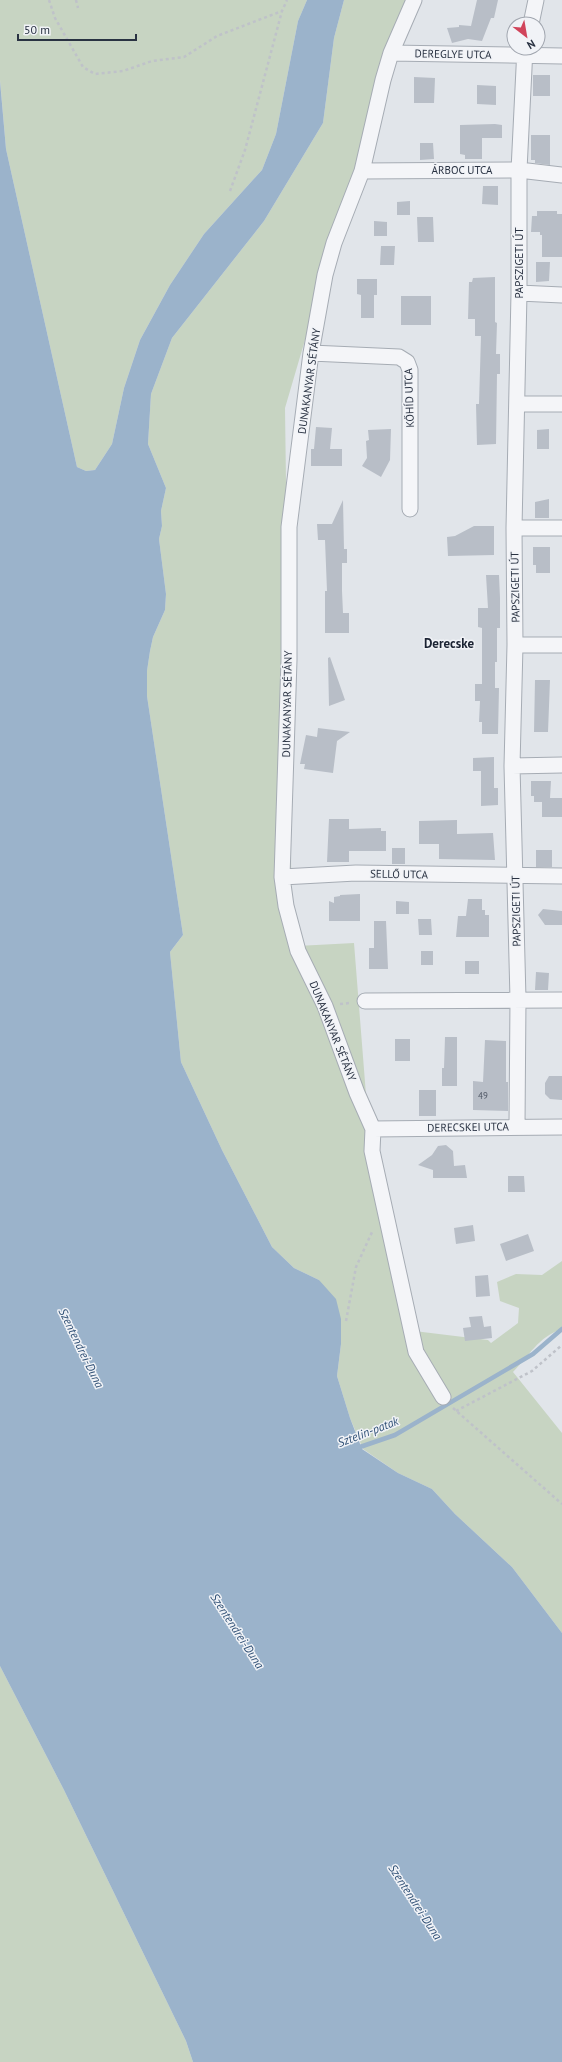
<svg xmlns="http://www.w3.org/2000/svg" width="562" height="2062" font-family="'PT Sans',sans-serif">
<rect width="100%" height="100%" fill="#e1e5ea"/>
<path fill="#c7d4c2" d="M0,0H307L298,21L276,134L262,170L204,234L170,285L140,340L124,388L112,444L95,470L86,471L77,467L6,149L0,80Z
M344,0H421L386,64L285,408L292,931L297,946L354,943L368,1120L406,1330L488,1340L491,1343L518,1323L519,1308L500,1301L497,1282L516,1274L542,1275L562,1261V1329C538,1337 530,1355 513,1372L562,1433V1633L512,1567L455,1514L432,1489L398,1473L363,1449L350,1418L337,1376L341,1344L319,1280L294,1268L272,1247L222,1150L181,1062L170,952L183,935L147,696V671L150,651L153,637L165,610L166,594L159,539L162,526L161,511L166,488L148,444L151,394L172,338L264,221L323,123L334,38Z
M0,1666L64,1790L186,2041L193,2062H0Z"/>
<path fill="#9bb3cb" d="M307,0H344L334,38L323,123L264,221L172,338L151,394L148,444L166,488L161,511L162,526L159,539L166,594L165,610L153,637L150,651L147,671V696L183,935L170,952L181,1062L222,1150L272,1247L294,1268L319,1280L336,1299L341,1319V1344L337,1376L350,1418L362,1449L398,1473L432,1489L455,1514L512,1567L562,1633V2062H193L186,2041L64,1790L0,1666V81L6,149L77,467L86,471L95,470L112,444L124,388L140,340L170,285L204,234L262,170L276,134L298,21Z"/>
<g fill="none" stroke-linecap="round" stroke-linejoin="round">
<path stroke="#9bb3cb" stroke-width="4.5" d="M357,1448L395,1435L533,1354L562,1329"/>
</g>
<path fill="#b8bec7" d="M477,0H498L494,18H491L482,41L468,39L452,43L447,28L459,27V25L471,26Z
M533,75H550V96H533Z
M414,77L435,78L434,103H414Z
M477,85L496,86V105L477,104Z
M495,124L502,125V138H482V159H465V155L460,154V125Z
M531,135H550V165L535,163V160H531Z
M420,143H433L434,159L420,160Z
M483,186H498V205L482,204Z
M410,201V215H397V202Z
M537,211H557V214H562V257H542V235H540V232H531L532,216H537Z
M417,217H433L434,242H418Z
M374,221L387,222V236H374Z
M381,246H395L394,265H380Z
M536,262H550L549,281L536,282Z
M495,277V322L497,323L496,354H500V374H497L496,444L477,445L476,404H479L481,336H475V319H468L469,282H472L473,278Z
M357,279H377V295H374V318H361V295L357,294Z
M401,296H431V325H401Z
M316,427L332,428L330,449H342V466H311V449H314Z
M391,429L390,460L381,477L362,466L367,458L366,441L369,440L368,430Z
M549,429V449H537V430Z
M549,499V518H535V502Z
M343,500L344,549H347V563H342V591L343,613H349V633H325V591H327L325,540H318L317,524H332Z
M474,526H494V555L448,556L447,537L455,536Z
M533,547H550V573H536V565H533Z
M486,575H499L500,598V628H497V662H495V688H499L498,734H482V722H479L480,701H475V684H482V628L478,627V608H488Z
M330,657L345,700L329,706L328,658Z
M535,680H550L548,732H534Z
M318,728L350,732L337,741L333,773L304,769L305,764H300L306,735L317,737Z
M494,757V788H498V805L481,806V771H473V758Z
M531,781H551L550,798H562V817H542V802H534V796H531Z
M329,819H349V829L381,828V831H386V851H349V862H327Z
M457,820V834L493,833L495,860L439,859V844H419V821Z
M392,848H405V864H392Z
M536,850H552V867H536Z
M360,894V921H329V901L334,903V897L340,896V895Z
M468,899H482V910H485V915H489V937H456L458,916H466Z
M396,901L409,902V914H396Z
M543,909L562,911V925H545L538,915Z
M418,919H431L432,935H419Z
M374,921H386L388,969H369V948H374Z
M421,951H433V965H421Z
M465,961H479V974H465Z
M536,972L549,973L548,990H535Z
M445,1037H457V1086H442V1068H444Z
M395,1039H410V1061H395Z
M485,1040L506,1041V1082H508V1111L473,1110V1081L483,1082Z
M549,1076H562V1100L550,1099L545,1094V1083Z
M419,1090H436V1116H419Z
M446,1145L453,1151L454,1166L465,1165L467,1178H433V1170L418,1165L432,1155L438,1146Z
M508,1176H524L525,1192H508Z
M473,1225L475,1241L456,1244L454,1228Z
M528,1234L534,1251L506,1261L500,1244Z
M488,1275L490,1296L476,1297L475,1276Z
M482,1316L484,1327L491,1326L492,1338L465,1341L463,1328L471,1327L469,1317Z"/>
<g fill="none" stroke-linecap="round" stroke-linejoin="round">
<g stroke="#a6acb4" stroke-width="17">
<path id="minor" d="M414,0L391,53L383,80L362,171L334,243L325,275L311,353L289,527V660L282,877L286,906L298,951L325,1006L357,1093L373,1129L372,1151L416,1352L443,1397
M531,24L536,0
M391,53L562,56
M362,171L519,170L562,175
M519,293L562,295
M311,353L399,357L407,362L410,370V509
M517,404H562
M514,528H562
M515,645H562
M512,766L562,765
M282,877L356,873L562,876
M365,1001L562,1000
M517,1126L518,999L512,766L515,645L514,528L519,293V170L525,48
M373,1129L562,1127"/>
</g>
<path stroke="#bfc2c9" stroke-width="2.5" stroke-dasharray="3 3" stroke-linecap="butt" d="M49,0L55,18L83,67L95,74L123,71L152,61L184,57L217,36L282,11
M76,0L78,8
M230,191L245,150L282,11L287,0
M340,1004L350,1003
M346,1321L356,1267L373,1230
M453,1408L562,1504
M456,1411L532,1371L562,1345"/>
<use href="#minor" stroke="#f4f5f8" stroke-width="15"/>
</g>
<g text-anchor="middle" stroke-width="3" stroke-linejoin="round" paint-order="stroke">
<g font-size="9" fill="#4d5563">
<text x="483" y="1099">49</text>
</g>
<g font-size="11" fill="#293242" stroke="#f1f3f7">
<text transform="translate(453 54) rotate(1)" y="4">DEREGLYE UTCA</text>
<text x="462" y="174">ÁRBOC UTCA</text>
<text transform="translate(519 263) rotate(-90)" y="4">PAPSZIGETI ÚT</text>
<text transform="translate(309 381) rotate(-82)" y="4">DUNAKANYAR SÉTÁNY</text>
<text transform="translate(409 398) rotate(-92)" y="4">KŐHÍD UTCA</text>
<text transform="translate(515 587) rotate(-91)" y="4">PAPSZIGETI ÚT</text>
<text transform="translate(287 704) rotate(-89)" y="4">DUNAKANYAR SÉTÁNY</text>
<text transform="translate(399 874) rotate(1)" y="4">SELLŐ UTCA</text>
<text transform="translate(516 911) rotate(-91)" y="4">PAPSZIGETI ÚT</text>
<text transform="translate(333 1031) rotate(68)" y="4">DUNAKANYAR SÉTÁNY</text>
<text transform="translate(468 1127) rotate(-1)" y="4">DERECSKEI UTCA</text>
</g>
<g font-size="12" font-style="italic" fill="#325277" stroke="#f1f3f7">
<text transform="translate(81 1348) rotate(64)" y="4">Szentendrei-Duna</text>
<text transform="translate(368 1432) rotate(-21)" y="4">Sztelin-patak</text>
<text transform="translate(237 1631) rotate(57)" y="4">Szentendrei-Duna</text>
<text transform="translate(415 1902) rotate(57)" y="4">Szentendrei-Duna</text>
</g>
<g font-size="13" font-weight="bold" fill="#1b2333" stroke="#f1f3f7">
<text x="449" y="648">Derecske</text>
</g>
</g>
<g transform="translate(526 36) rotate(149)"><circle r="19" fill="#f1f3f7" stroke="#a1a6af"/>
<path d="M0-3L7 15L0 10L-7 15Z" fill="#d1445b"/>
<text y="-6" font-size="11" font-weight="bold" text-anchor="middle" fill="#293242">N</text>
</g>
<path d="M18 34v6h118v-6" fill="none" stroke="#293242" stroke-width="2"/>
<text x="24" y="34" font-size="12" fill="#293242" stroke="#f1f3f7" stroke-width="3" paint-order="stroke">50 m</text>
</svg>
